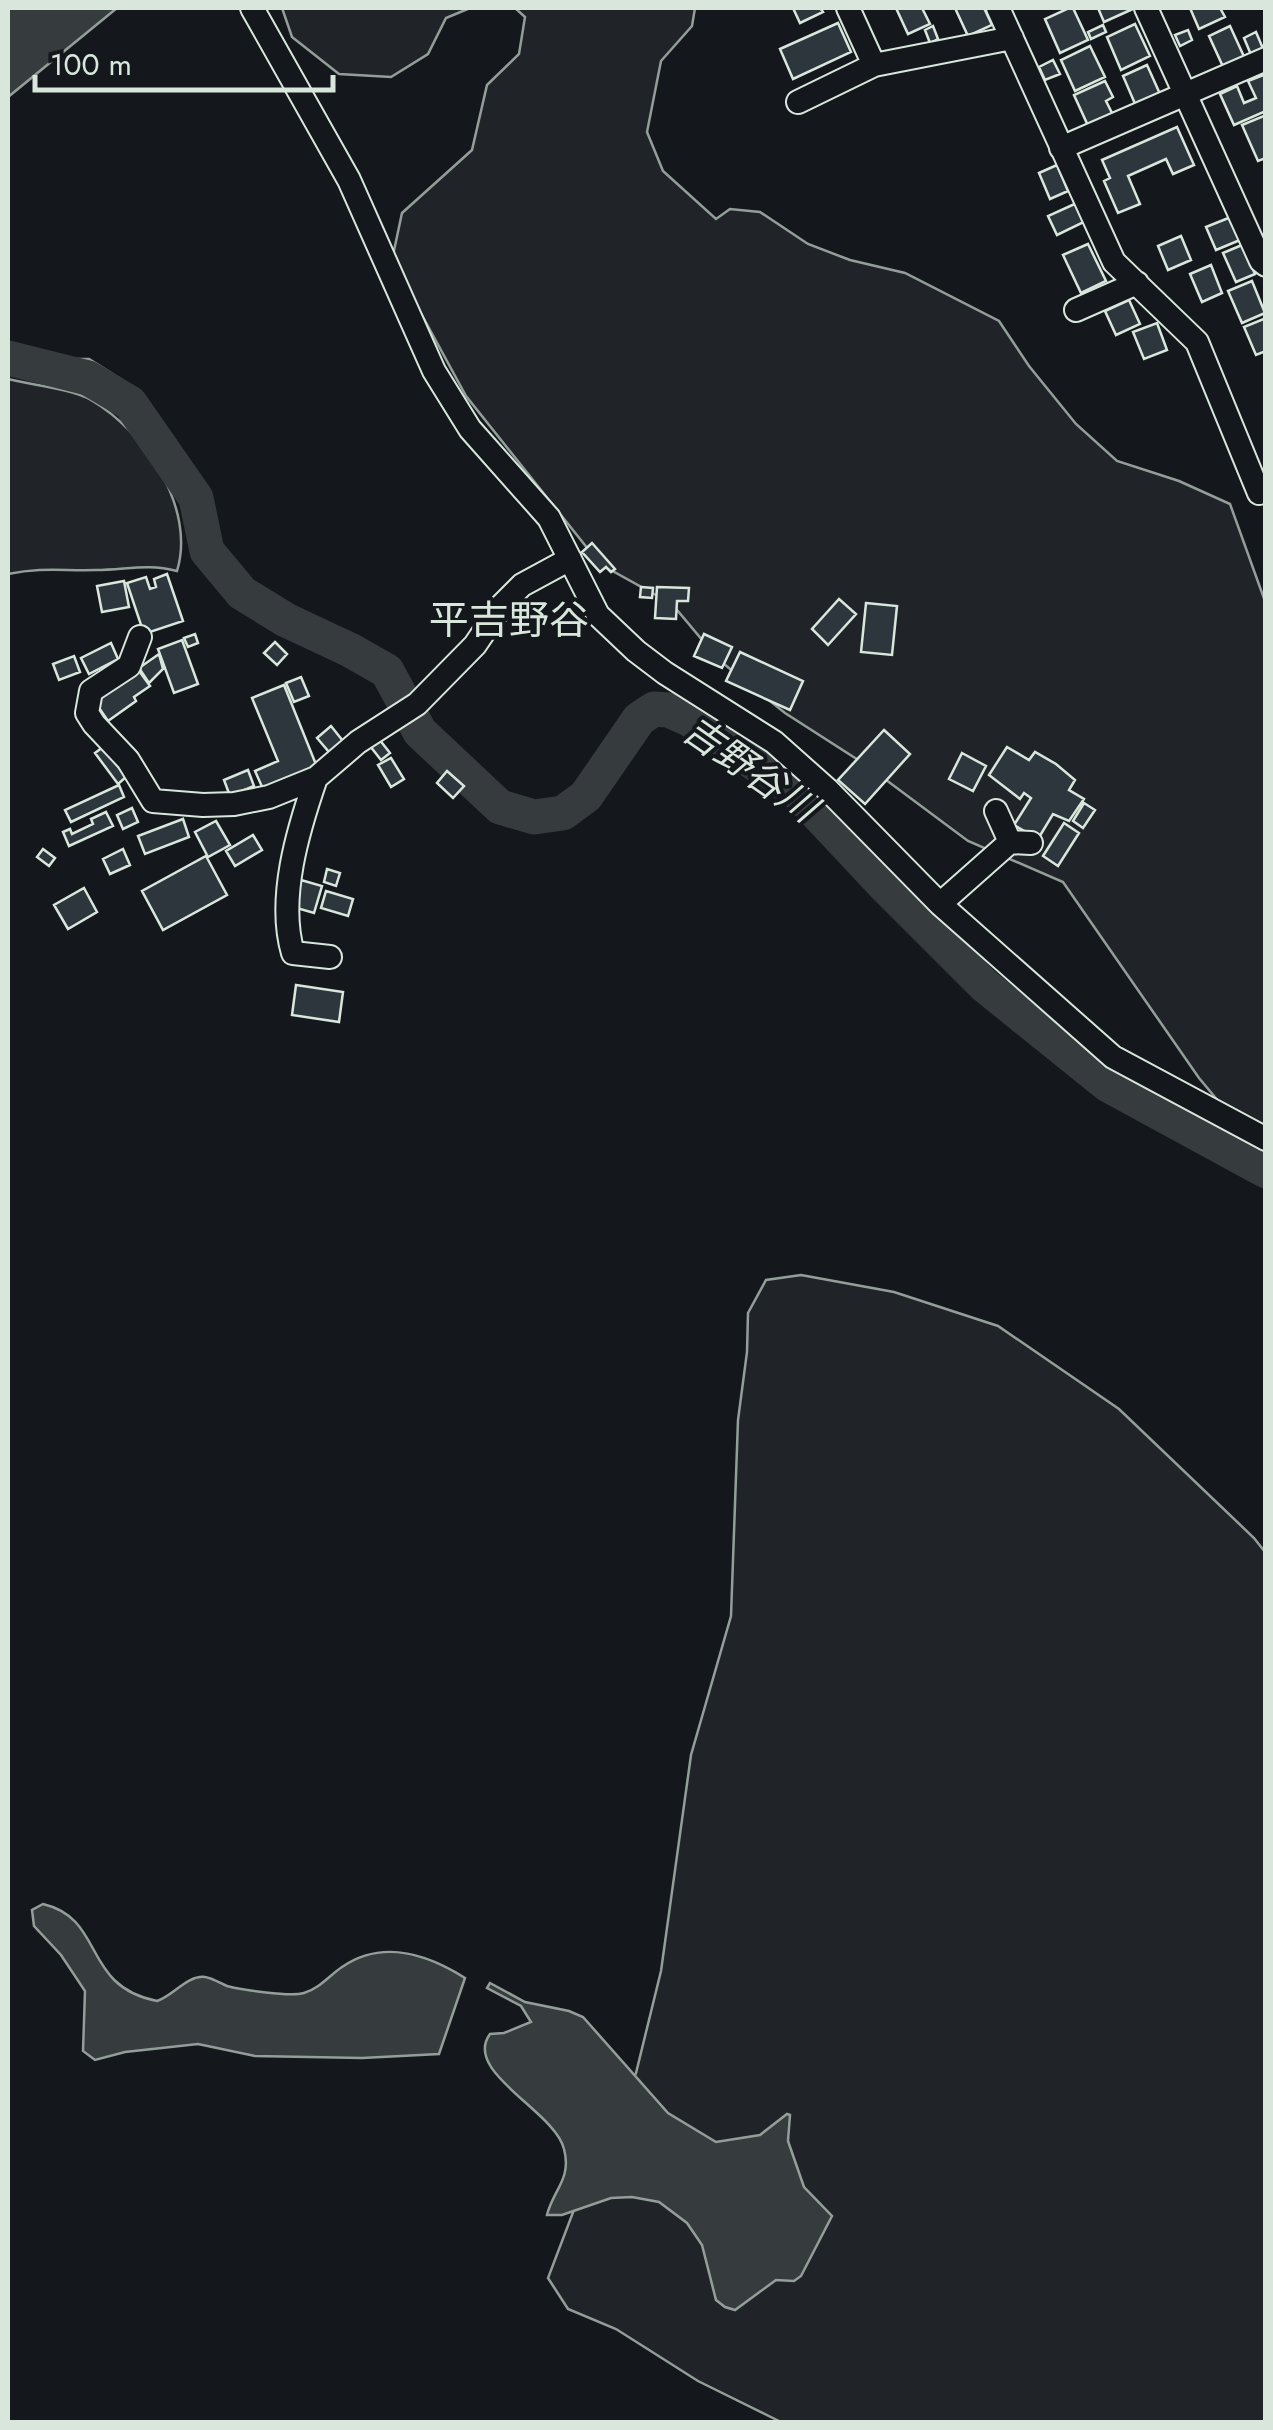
<svg xmlns="http://www.w3.org/2000/svg" width="1273" height="2430" font-family="Jost,'Noto Sans JP',sans-serif">
<rect width="100%" height="100%" fill="#14181c"/>
<path fill="#202428" stroke="#939e99" stroke-width="2.5" d="M282,8H470L446,18L428,54L391,77L339,74L292,37Z
M515,8H695L692,26L661,61L647,132L663,171L716,219L730,209L760,212L808,244L850,260L905,273L999,321L1029,366L1076,424L1117,461L1179,481L1230,504L1266,604L1265,1157L1199,1078L1063,882L968,841L866,765L785,713L719,660L672,604L600,564L466,396L392,260L402,213L472,150L487,85L519,54L525,17Z
M8,379C31,385 72,389 91,400C146,432 196,509 177,571C147,563 126,570 96,570C62,571 43,567 8,574Z
M801,1275L894,1292L998,1326L1119,1409L1254,1538L1265,1552V2422H781L698,2381L616,2329L568,2309L548,2278L591,2165L636,2073L661,1971L691,1755L731,1616L738,1420L747,1352L748,1313L766,1280Z"/>
<path fill="#363b3e" stroke="#939e99" stroke-width="2.5" d="M8,8H117L8,97Z
M8,346L55,359H89L122,380L133,394L135,407L127,420L118,399L77,381L8,368Z
M43,1904C106,1919 81,1986 157,2001C173,1996 187,1975 205,1977C212,1978 220,1983 227,1986C242,1990 290,1997 304,1993C319,1989 330,1975 342,1967C383,1939 427,1954 465,1978L439,2054L362,2058L255,2056L198,2044L125,2052L95,2060L83,2051L85,1991L61,1955L34,1926L32,1910Z
M490,1983L525,2002L569,2011L583,2017L668,2113L716,2142L760,2135L787,2114L790,2115L788,2141L804,2187L832,2216L801,2276L794,2281L776,2280L735,2310L725,2307L716,2300L702,2245L687,2223L659,2202L632,2197L611,2198L562,2215H547C553,2190 572,2179 564,2149C555,2111 462,2072 490,2034L504,2033L531,2022L521,2006L487,1988Z"/>
<g fill="none" stroke-linecap="round" stroke-linejoin="round">
<path stroke="#363b3e" stroke-width="35" d="M8,358L88,378L130,403L196,498L207,551L242,593L286,620L350,650L387,671L420,732L500,807L534,817L563,813L586,796L639,719L654,709L668,710L689,719L797,792L886,887L984,985L1108,1085L1266,1171"/>
</g>
<path fill="#2c363c" stroke="#d8e6dc" stroke-width="2.5" d="M793,8H820L823,12L800,23Z
M896,8H922L930,24L908,34Z
M955,8H984L992,25L968,36Z
M1069,8H1073L1088,40L1060,53L1045,19Z
M1098,8H1135L1104,22Z
M1190,8H1220L1225,17L1199,29Z
M838,23L851,52L793,79L780,49Z
M1135,24L1150,56L1121,70L1107,37Z
M1103,25L1106,32L1091,39L1088,32Z
M933,26L938,39L930,43L925,30Z
M1230,26L1246,61L1225,71L1209,36Z
M1188,30L1192,40L1180,46L1175,35Z
M1256,32L1264,51L1252,57L1244,38Z
M1090,46L1105,77L1075,91L1061,60Z
M1053,60L1060,74L1045,80L1039,67Z
M1147,65L1160,94L1136,106L1123,76Z
M1266,74V111L1234,125L1220,94L1237,86L1244,103L1256,98L1248,81Z
M1105,81L1113,97L1106,101L1115,119L1090,130L1074,95Z
M1266,115V158L1258,161L1242,125Z
M1177,127L1194,165L1173,174L1166,159L1128,176L1140,204L1118,213L1104,181L1110,178L1102,160Z
M1057,165L1068,191L1050,199L1039,173Z
M1079,202L1088,220L1057,235L1048,216Z
M1231,217L1240,240L1216,250L1206,227Z
M1181,236L1191,260L1168,270L1158,246Z
M1088,244L1106,281L1081,293L1063,255Z
M1242,245L1255,274L1236,282L1223,253Z
M1211,265L1222,293L1202,302L1190,274Z
M1252,281L1265,313L1242,323L1228,291Z
M1129,300L1140,324L1116,335L1105,311Z
M1266,318V351L1256,355L1244,327Z
M1157,323L1167,350L1144,359L1133,332Z
M592,543L615,569L611,572L606,567L600,572L582,552Z
M167,574L183,621L144,634L127,583L146,577L150,589L156,587L154,579Z
M124,581L129,607L102,612L97,586Z
M641,587L653,588L652,598L640,597Z
M657,587L689,588L688,601H677L676,619L655,618Z
M839,599L856,614L828,645L812,629Z
M866,603L897,606L892,655L861,652Z
M195,634L198,643L188,647L184,638Z
M704,634L732,647L722,668L694,656Z
M182,640L198,684L174,693L158,649Z
M275,642L287,654L277,665L264,653Z
M111,643L118,659L89,674L81,658Z
M740,652L803,681L790,710L726,681Z
M159,654L163,669L149,683L139,668Z
M74,656L80,672L59,680L53,664Z
M137,668L150,686L134,697L136,701L108,721L93,699Z
M301,677L309,696L294,702L286,683Z
M284,685L317,767L263,789L255,771L278,761L252,698Z
M331,726L343,741L329,752L317,738Z
M884,730L910,754L865,804L838,780Z
M379,739L390,753L381,760L370,746Z
M103,747L126,777L118,784L95,753Z
M1007,747L1029,760L1035,752L1056,764L1075,780L1069,790L1084,799L1069,821L1053,814L1038,839L1014,825L1031,798L1024,793L1020,799L989,775Z
M962,753L986,766L973,791L949,779Z
M391,758L404,779L391,787L378,765Z
M248,770L254,786L230,796L224,780Z
M447,771L464,786L453,798L437,783Z
M119,785L124,797L71,822L65,810Z
M1084,803L1095,810L1083,828L1073,821Z
M132,808L138,822L123,829L117,815Z
M106,812L113,826L69,846L63,832L70,829L72,834L93,824L91,819Z
M183,819L189,837L145,854L138,836Z
M216,821L230,845L208,857L195,832Z
M1064,823L1079,833L1058,866L1043,856Z
M253,835L262,850L235,866L226,851Z
M43,849L55,858L49,866L37,857Z
M123,849L130,865L110,874L103,859Z
M206,856L227,895L163,930L142,891Z
M327,869L340,873L336,886L324,882Z
M301,880L322,886L314,913L293,907Z
M84,888L97,912L68,929L54,905Z
M326,891L353,899L348,916L321,908Z
M296,985L343,992L339,1022L292,1015Z"/>
<g fill="none" stroke-linecap="round" stroke-linejoin="round">
<g stroke="#d8e6dc" stroke-width="26">
<path id="minor" d="M252,8L349,180L434,371L470,429L549,518L598,615L636,651L665,673L774,742L828,790L940,904L1113,1057L1266,1139
M848,8L874,65
M998,8L1114,262L1197,342L1259,493L1266,490
M1146,8L1261,261L1266,265
M798,102L874,65L1012,38
M1061,148L1266,59
M1076,310L1137,283
M140,637L129,666L91,691L87,713L94,724L128,760L153,801L203,805L234,804L269,797L316,778L358,742L417,704L475,645L502,605L522,585L570,559
M316,778C298,830 277,899 293,953L330,957
M996,811L1010,842
M940,904L1010,842L1031,843"/>
</g>
<use href="#minor" stroke="#14181c" stroke-width="22"/>
</g>
<g text-anchor="middle" stroke-width="8" stroke-linejoin="round" paint-order="stroke">
<g font-size="38" font-style="italic" fill="#d8e6dc" stroke="#14181c">
<text transform="translate(750 769) rotate(35)" y="13">吉野谷川</text>
</g>
<g font-size="40" fill="#d8e6dc" stroke="#14181c">
<text x="509" y="634">平吉野谷</text>
</g>
</g>
<rect width="1273" height="2430" fill="none" stroke="#d8e6dc" stroke-width="20"/>
<path d="M35 75v15h298v-15" fill="none" stroke="#d8e6dc" stroke-width="5"/>
<text x="50" y="75" font-size="30" fill="#d8e6dc" stroke="#14181c" stroke-width="8" paint-order="stroke">100 m</text>
</svg>
